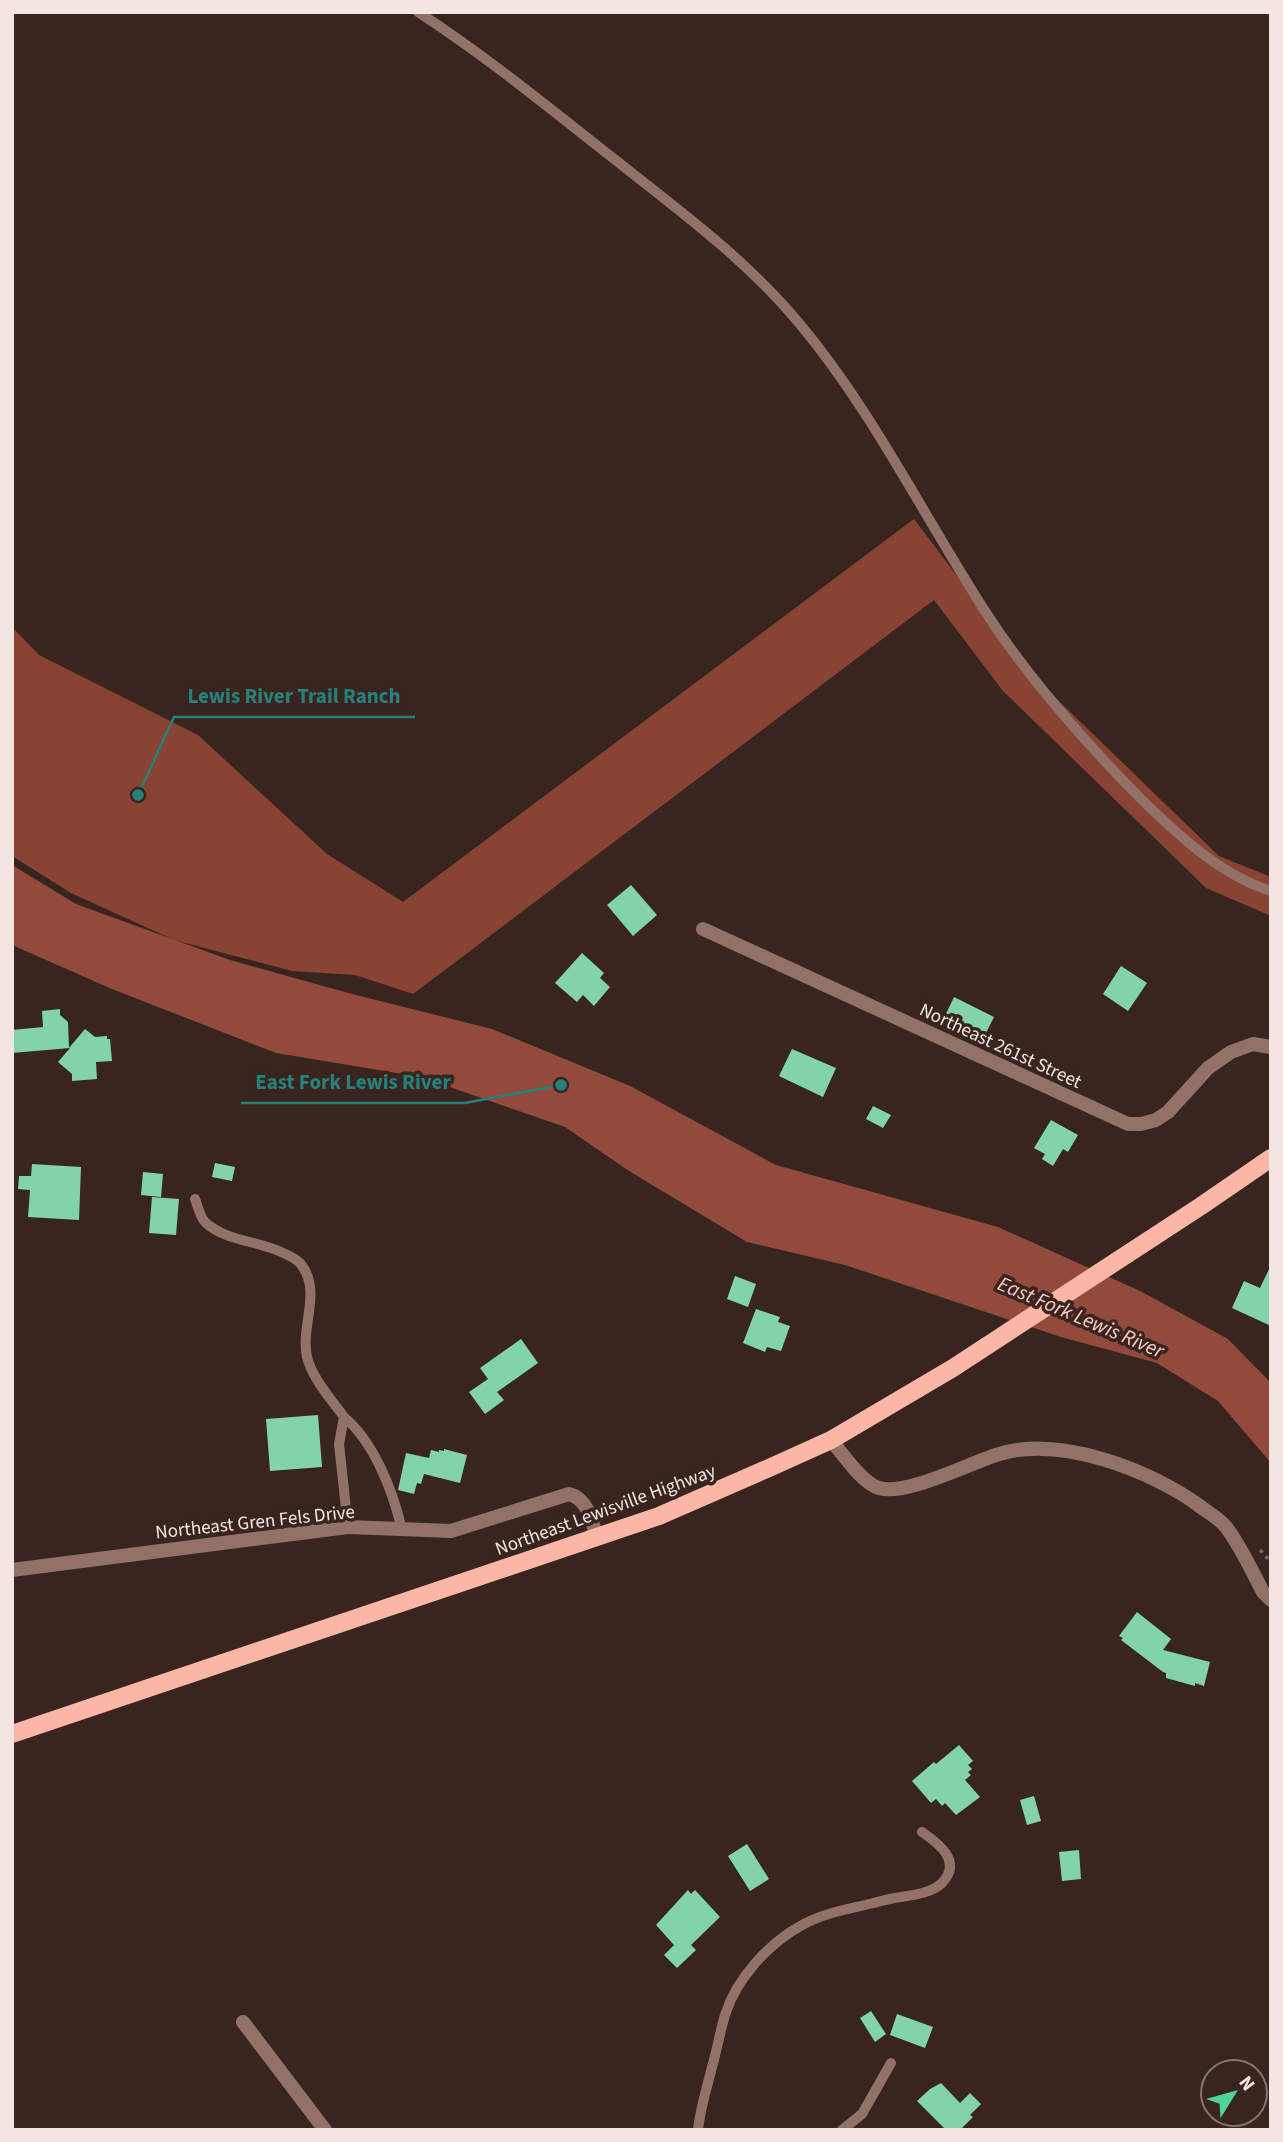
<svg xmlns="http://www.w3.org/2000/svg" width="1283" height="2142" font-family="'Source Sans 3',sans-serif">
<rect width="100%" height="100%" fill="#392520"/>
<path fill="#884333" d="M914,519L1032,675L1219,856L1271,877V916L1206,888L1003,691L934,600L413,994L355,975L292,971L174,940L71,893L12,856V627L39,655L198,735L327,854L403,902Z"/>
<path fill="#914a3b" d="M12,865L76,904L230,960L352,994L492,1029L630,1086L776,1165L998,1227L1140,1291L1228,1339L1271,1383V1463L1218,1401L1157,1363L1061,1337L845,1265L747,1242L629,1171L565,1127L421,1077L276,1053L112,989L12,945Z"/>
<path fill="#82d3aa" d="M631,885L657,915L633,936L607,905Z
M582,953L604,973L600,978L610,987L594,1006L583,995L577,1002L555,983Z
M1121,966L1147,983L1128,1011L1103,994Z
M954,997L994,1017L985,1035L945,1016Z
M60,1009V1015L68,1022L69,1048L85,1029L95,1037L107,1036V1039H110L112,1061L96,1062L97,1079L72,1081V1074L58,1062L70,1048L12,1053V1030L43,1027L42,1011Z
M792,1049L836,1068L823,1097L779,1076Z
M873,1106L891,1115L883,1128L866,1119Z
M1051,1120L1078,1135L1068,1152L1063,1149L1053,1166L1042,1159L1045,1154L1034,1148Z
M215,1163L235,1167L232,1181L212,1177Z
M32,1164L81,1167L79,1220L28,1217L30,1190L18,1189L19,1176H31Z
M143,1172L163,1174L161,1197L141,1195Z
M152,1197L179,1199L176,1235L149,1233Z
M1271,1265V1326L1232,1308L1244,1281L1260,1288Z
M735,1276L756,1284L748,1307L727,1299Z
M756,1309L780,1317L778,1322L790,1326L781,1351L767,1347L765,1352L743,1343Z
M521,1339L538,1363L497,1392L504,1400L485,1414L469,1392L488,1379L480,1368Z
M318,1415L322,1467L270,1471L266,1419Z
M444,1449L467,1455L460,1483L424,1474L421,1484L417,1483L414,1494L398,1490L406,1453L429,1458L431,1450L439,1452V1450L444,1451Z
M1137,1612L1171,1639L1163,1650L1210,1662L1204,1686L1195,1683V1686L1166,1678V1673L1163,1672L1121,1640L1123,1638L1119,1636Z
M959,1745L973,1761L968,1765L972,1769L968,1772L971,1775L965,1780L980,1797L956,1815L945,1803L942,1806L936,1799L931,1803L912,1781L934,1762L936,1764Z
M1034,1796L1041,1821L1027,1825L1020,1800Z
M747,1844L769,1879L750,1891L728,1856Z
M1079,1850L1081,1879L1062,1881L1059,1852Z
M688,1890L691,1894L695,1890L720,1917L691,1945L696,1950L677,1968L664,1955L674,1945L656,1925Z
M871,2011L886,2034L875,2042L860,2018Z
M897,2014L933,2027L925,2048L890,2035Z
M941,2083L960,2103L970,2093L981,2104L970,2115L973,2117L960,2130H946L917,2101L930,2089Z"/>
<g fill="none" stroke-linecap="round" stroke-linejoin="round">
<path stroke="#7b6965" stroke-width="3.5" stroke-dasharray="3.5 5" stroke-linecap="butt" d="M1260,1550L1271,1562"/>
<path stroke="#927169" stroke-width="10" d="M418,12C486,56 549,108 613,158C678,210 745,258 799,323C872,410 923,515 985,611C1028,678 1084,741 1140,798C1177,834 1220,875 1271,891
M195,1199C198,1206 200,1218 206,1223C226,1241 258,1241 281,1252C288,1255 295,1258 300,1263C323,1291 300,1325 307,1357C312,1378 331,1399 344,1417L339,1444L348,1527
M344,1417C374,1442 393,1491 402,1530
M698,2130C700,2109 707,2088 712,2067C717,2050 720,2032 725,2015C737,1977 770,1942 804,1924C828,1911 856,1908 881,1901C900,1895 927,1897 942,1883C963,1861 938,1843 922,1832
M842,2130L862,2114L891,2063"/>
<path stroke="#927169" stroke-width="14" d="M703,929L1128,1124H1141L1156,1120L1168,1112L1208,1068L1231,1052L1253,1044L1271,1047
M831,1440C842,1453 862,1483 879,1488C905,1496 968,1464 996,1455C1058,1434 1151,1470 1201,1507C1209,1513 1220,1519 1226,1527C1240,1545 1252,1571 1263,1592L1271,1600
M12,1570L348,1527L451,1531L569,1494C588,1499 591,1520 597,1537
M243,2022L325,2130"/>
<path stroke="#fbb6a6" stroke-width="18" d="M12,1734L659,1516L769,1468L831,1440L953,1368L1201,1206L1271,1158"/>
</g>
<g text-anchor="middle" stroke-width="7" stroke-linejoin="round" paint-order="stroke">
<g font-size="19" fill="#f3e5e1" stroke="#392520">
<text transform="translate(1001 1045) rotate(25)" y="7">Northeast 261st Street</text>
<text transform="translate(605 1509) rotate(-20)" y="7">Northeast Lewisville Highway</text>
<text transform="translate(255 1521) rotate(-6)" y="7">Northeast Gren Fels Drive</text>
</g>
<g font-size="21" font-style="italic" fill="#f8ccc2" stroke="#392520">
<text transform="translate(1081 1317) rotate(23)" y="7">East Fork Lewis River</text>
</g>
</g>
<path fill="none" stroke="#26817a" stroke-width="2.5" d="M138 795L174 717H415M561 1085L465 1103H241"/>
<g fill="#26817a" stroke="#392520" stroke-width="2.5">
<circle cx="138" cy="795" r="7"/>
<circle cx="561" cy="1085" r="7"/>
</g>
<g font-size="21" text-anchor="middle" font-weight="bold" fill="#26817a" stroke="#392520" stroke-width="7" stroke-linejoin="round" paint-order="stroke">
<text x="294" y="703">Lewis River Trail Ranch</text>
<text x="353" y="1089">East Fork Lewis River</text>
</g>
<rect width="1283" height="2142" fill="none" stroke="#f3e5e1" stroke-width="28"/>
<g transform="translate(1234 2093) rotate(53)"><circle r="33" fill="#392520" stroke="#83726d" stroke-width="2"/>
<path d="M0-5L12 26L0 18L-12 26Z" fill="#4fd399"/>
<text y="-10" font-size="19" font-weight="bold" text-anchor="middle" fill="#f3e5e1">N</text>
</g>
</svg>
